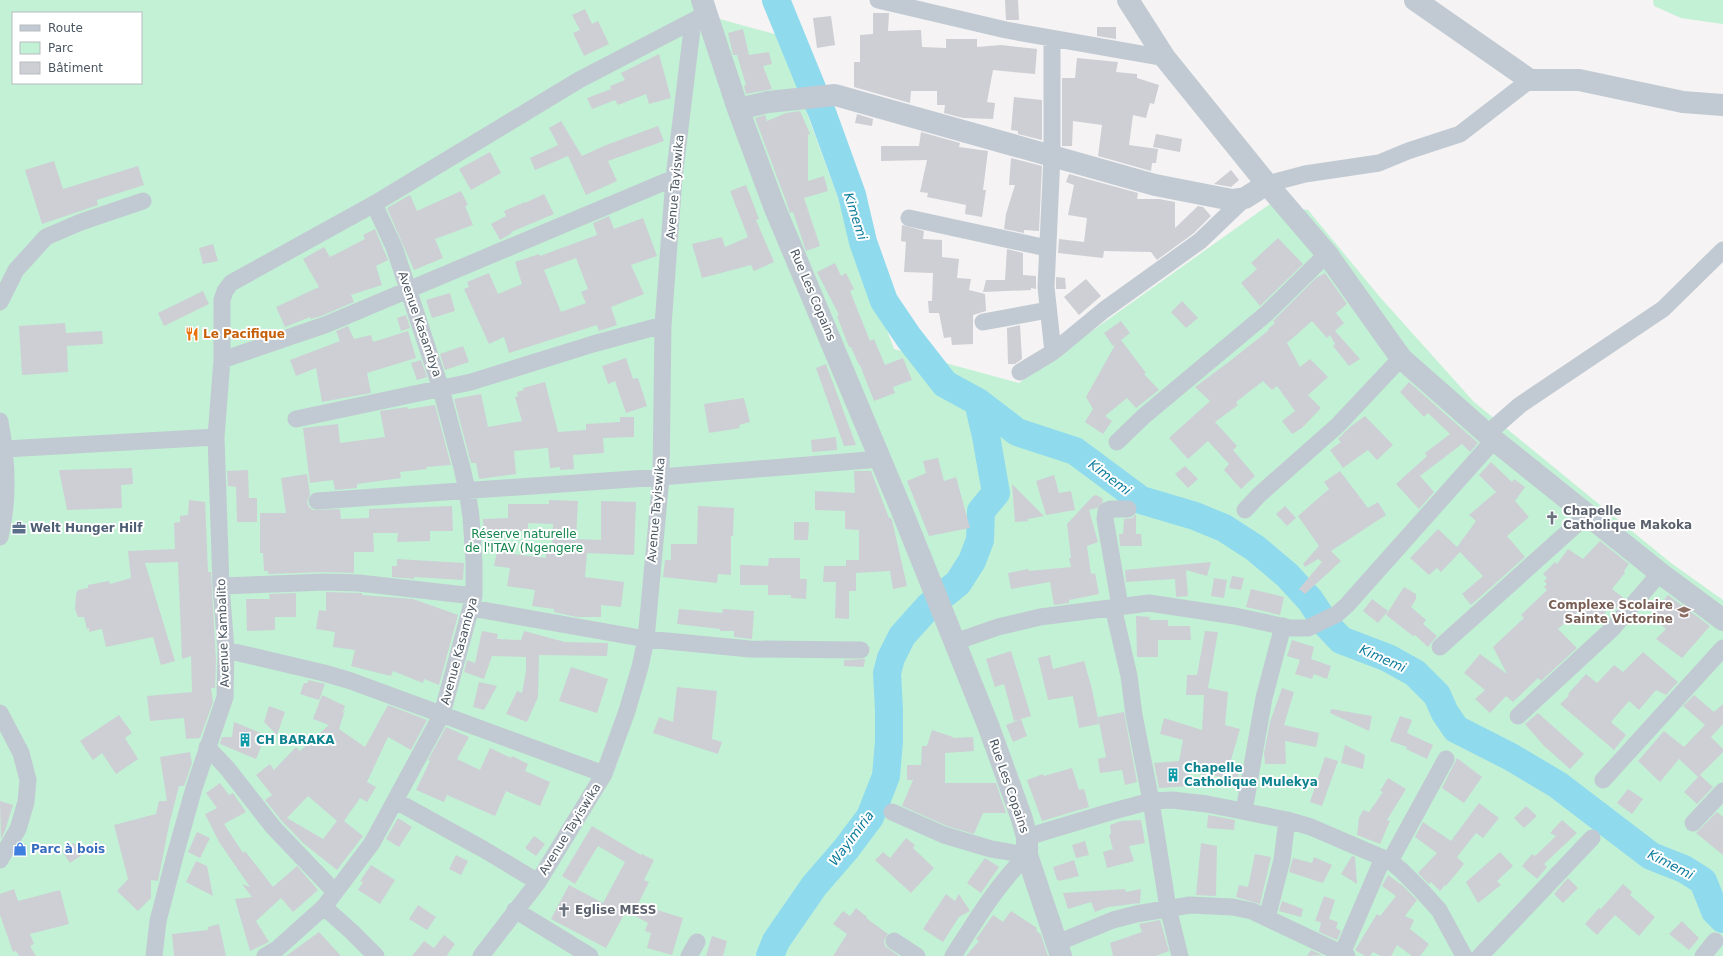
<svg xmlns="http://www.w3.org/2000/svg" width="1723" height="956" font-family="'DejaVu Sans',sans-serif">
<rect width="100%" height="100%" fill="#f5f3f3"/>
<path fill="#c3f1d5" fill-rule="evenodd" d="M0,0H705L698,13L778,35L894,349L1019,383L1270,204L1308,210L1379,296L1474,402L1671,563L1723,600V956H0ZM13,13H141V83H13Z
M1653,0H1723V24L1681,18L1654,6Z"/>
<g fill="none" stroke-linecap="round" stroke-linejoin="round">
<path stroke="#90daee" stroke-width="28" d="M776,0L823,115L852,195L863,242L884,301L909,338L945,384L978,402L1017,432L1075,451L1141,500L1195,516L1224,528L1255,548L1287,575L1310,600L1326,624L1341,640L1388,658L1415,673L1437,695L1445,713L1456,729L1511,757L1558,785L1651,856L1684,869L1703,881L1715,911L1723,919
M770,956L776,941L814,886L846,849L870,817L886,776L889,741V710L887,673L891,658L902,636L928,607L958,583L972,561L980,540L981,511L996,493L986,436L978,402"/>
</g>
<path fill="#cdcfd5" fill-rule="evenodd" d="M1005,0H1018L1019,20H1006Z
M585,9L592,24L598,21L609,44L584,56L573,33L580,30L572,15Z
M873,13H889L888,31L921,30L922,47L946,48V39H977V47L1001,45L1037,49L1035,74L993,70L987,102L995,103L993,119L963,118L944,113L945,105H937V91H911L910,103L854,87V62H860V35L873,34Z
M831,16L835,45L817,48L813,18Z
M1097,27H1116V39L1097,36Z
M743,29L749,55L769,52L772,64L763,66L772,89L746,94L744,86L746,85L737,55H733L728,33Z
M659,54L671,98L649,104L646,94L618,105L615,100L592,109L587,98L611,89L610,86L625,80L621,73Z
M1077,58L1118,62L1116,72L1137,74V78L1159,85L1154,104L1150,103L1146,118L1133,115L1129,145L1158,149L1156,163H1152L1151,171L1098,156L1102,125L1073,121L1072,146H1062V78H1075Z
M1014,97L1042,100V140L1018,134V131L1011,130Z
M800,111L810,134L808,135V181L824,176L828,191L804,198L820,246L806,251L793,212L790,213L786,201L755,118L765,115L767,121L786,113Z
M857,114L873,119L872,126L855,123Z
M561,121L582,156L606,145L658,126L664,141L608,161L617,181L586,195L568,156L535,170L530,158L558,145L549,128Z
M921,132L960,143L959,147L988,151L983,190H986L982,217L965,214L966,205L927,197L928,193L920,192L927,160L881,161V146H919Z
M1156,134L1182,139L1180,152L1153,147Z
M490,152L501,173L471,190L459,169Z
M1011,158L1042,166L1039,231L1024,230V233L1004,229L1006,214L1015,185H1009Z
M54,161L63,189L138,166L144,185L97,200L98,205L42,224L25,170Z
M1231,170L1239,180L1231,187L1214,184Z
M1069,174L1138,193L1137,199H1159L1175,202V228L1198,206L1203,207L1211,216L1194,233L1157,260L1151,252L1104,251L1103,258L1058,253L1059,239L1084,242L1087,218L1068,215L1074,185L1066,182Z
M746,185L759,219L756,220L774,262L754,271L751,265L702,278L692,244L722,237L725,247L748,237L730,191Z
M461,191L468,205L465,206L473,225L435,239L443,258L414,270L387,208L410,195L417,211Z
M544,194L554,214L511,232L512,233L500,240L491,224L506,216L504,211L525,202V203Z
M609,216L614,229L643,218L657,256L631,265L644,294L611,307L617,325L599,331L597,325L509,353L504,337L489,344L464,289L469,287L467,282L489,273L498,294L522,284L515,262L539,254L540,256L597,235L593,223ZM576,258L588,289L581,292L586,303L561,312L544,270Z
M902,225L924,231L923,239L942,240V257L959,259L957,278L971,279L969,290L985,294L986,311L973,315V344L952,345L951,337L944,338L939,313H929L928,301H932L933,273L904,272L906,242L901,241Z
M375,229L388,260L376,266L382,285L351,295L354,302L321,316L311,319L310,317L285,327L276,307L319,287L303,259L324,247L330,257L365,239L363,235Z
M1278,238L1303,264L1260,306L1241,283L1257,269L1251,263Z
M213,244L218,261L203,264L199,248Z
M1007,249L1023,253V275L1036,276V289L1031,288V290L983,292L986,280H1005Z
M835,263L841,276L846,273L854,289L850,291L870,341L874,339L885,365L903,358L912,380L893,387L895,393L874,401L860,365H859L851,347H849L837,316L839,315L817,272Z
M1325,273L1347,304L1336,313L1344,323L1335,331L1360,359L1349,366L1333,346L1335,344L1330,335L1327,338L1312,321L1287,343L1300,367L1310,359L1328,377L1308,395L1321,408L1302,428L1292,434L1282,421L1295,411L1277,386L1272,390L1263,381L1236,402L1238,405L1215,422L1237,446L1233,450L1255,476L1241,489L1224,470L1229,464L1208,441L1188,459L1169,438L1210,401L1195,387L1230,361L1269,330L1268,329L1275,323L1273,321L1316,278Z
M1056,277L1065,278L1066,289H1056Z
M1086,279L1101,296L1079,315L1064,297Z
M203,291L209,304L164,326L158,313Z
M450,293L455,311L432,318L426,300Z
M1182,301L1198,318L1186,328L1171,312Z
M406,315L410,328L401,331L397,318Z
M1121,321L1130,333L1121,340L1146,373L1144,374L1159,390L1136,408L1127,398L1105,416L1112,421L1103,434L1085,422L1093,409L1086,397L1115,345L1113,346L1104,333Z
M65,323L66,333L102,331L103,344L67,346L68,372L22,375L19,326Z
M1020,325L1022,359L1015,364H1008L1007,328Z
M348,326L354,339L371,335L373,342L408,331L416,358L367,373L371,393L322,402L316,368L296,376L290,360L340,341L336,331Z
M463,346L469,362L445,370L440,354Z
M626,358L633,379L638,378L647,406L626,413L615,381L608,384L602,366Z
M421,360L427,377L417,380L411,363Z
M826,364L856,445L844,446L816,368Z
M545,382L558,432L586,430V424L620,422V417H634V437L603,438L604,453L573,455L574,469L560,470V467L550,468L548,448L514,451L516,474L479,479L476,463H471L454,399L481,394L488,427L522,421L515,397L518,396L517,392L524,390L523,388Z
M1409,382L1478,443L1470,452L1462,444L1420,476L1434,492L1419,509L1396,484L1427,456L1425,453L1450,434L1428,413L1424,417L1400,392Z
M744,398L750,422L739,425L740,428L709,433L704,404Z
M435,405L451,465L426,467L427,469L400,472L401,478L357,484V488L335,490L333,480L310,483L303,428L338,424L340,443L385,437L380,411L407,407L408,409Z
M1365,416L1393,445L1377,460L1368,450L1343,468L1330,450L1341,442L1338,439L1350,427Z
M836,437L837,450L812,452L811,440Z
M938,458L944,481L956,477L970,528L929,536L907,481L926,473L923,461Z
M1491,462L1512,482L1514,479L1525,487L1515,501L1529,517L1507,536L1525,557L1471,605L1462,594L1483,576L1460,552L1441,572L1437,568L1429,575L1410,558L1438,529L1457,547L1476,521L1469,515L1496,492L1479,475Z
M1185,466L1198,479L1188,488L1175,474Z
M132,468L133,484L121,485L122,508L67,510L59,470Z
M248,470L249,498H257V522H237L236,487L228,486L227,471Z
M854,471H871L889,518H891L892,520L907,586L893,589L890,571L856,573V591H849V619L835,618L836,582H823L824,566H846V560H859V530L845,529V511L815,510V491L855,493Z
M1340,471L1368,508L1378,502L1386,515L1331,551L1341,561L1305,594L1299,589L1322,562L1318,559L1305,567L1303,564L1319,546L1298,516L1329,489L1324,482Z
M307,474L310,494L307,502L309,507L313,510L340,509L341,519L369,518V509L452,506L453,531H430V541L397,542L398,533H373L374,552H354V573L325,572L268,574V571H264L263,553H260V513H286L281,478Z
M1054,475L1059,493L1071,491L1075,510L1046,515L1036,481Z
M1012,484L1044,516L1028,519V521L1015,522Z
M1096,495L1102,498L1103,502L1097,508L1089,510L1098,542L1087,546L1091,574L1095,573L1099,594L1069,600V603L1054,605L1050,582L1011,589L1008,573L1028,569L1029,571L1071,567L1069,558H1071L1067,524L1093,496Z
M189,500L205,502L208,572H211L216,660L215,688H211L213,702L200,738L186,739L184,718L150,721L147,696L192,692L191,656L182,659L178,562L145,563L175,661L161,665L153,637L106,647L102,629L89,632V628L87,629L84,617H78L75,609L76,594L78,590L88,588V585L109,581L110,584L131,578L128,551L175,549L174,523L180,522V516L188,515Z
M549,500L578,501L576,539L601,540V501L636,502L634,555L587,553L585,577L624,582L621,607L601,605V617H577L554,612V609L532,606L535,590L507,586L510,568L494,566L497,552L546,558V552H552L553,524L528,523V531H484L483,519L508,518V504H549Z
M698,506L734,508L733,536H731V575L718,574L717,583L663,577L665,560H671V544H697Z
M1285,506L1296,518L1287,526L1276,514Z
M1136,514V534H1141L1142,546H1120L1119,534H1123L1124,519L1133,518Z
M794,522H809L808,540H794Z
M1600,541L1629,564L1624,571L1625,573L1612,589L1625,599L1617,608L1612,605L1593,626L1578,612L1558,629L1577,648L1541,681L1538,678L1513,702L1506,696L1490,713L1475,699L1485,690L1464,673L1480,654L1507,674L1493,647L1524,618L1521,615L1547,590L1544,587L1547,584L1544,581L1547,578L1543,574L1555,562L1557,564L1568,549L1583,559Z
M769,558H800V579H807L806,599L791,598V595H768V585H740V565L768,566Z
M397,559L464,563L463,580L414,577V579L392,577V566H397Z
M1211,562L1207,576L1186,570L1188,596L1176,597L1175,579L1126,582L1125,570Z
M1232,576L1244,578L1241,590L1229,588Z
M1214,578L1227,580L1224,598L1211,596Z
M1404,587L1416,594V599L1411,607L1426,620L1423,624L1437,636L1428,647L1415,635L1413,636L1386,615Z
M1251,589L1284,597L1280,615L1246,607Z
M326,592L358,593H362V595L413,599L458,615L439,685L424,679L423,683L393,671L391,676L351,666L355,650L333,647L335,632L316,629L319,610L326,611Z
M296,593V617H275V630L247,631L246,599H270L269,594Z
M1668,595L1710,626L1682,658L1656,639L1666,629L1650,615Z
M1372,599L1388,611L1378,623L1363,611Z
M679,609L722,613L723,609L754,611L752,639L734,637V631H720V629L677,624Z
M1136,616L1150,617L1149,620H1168V626H1190L1191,640H1158V657H1137Z
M482,631L498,634L497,639L521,640L524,631L565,642L608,643L607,656L539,655L538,697L527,722L506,714L517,691L522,693L526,671V657L492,656L484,679L464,672L467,660L475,663Z
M1205,631L1218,632L1208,688L1228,692L1225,725L1240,729L1228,770L1239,773L1236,785L1223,781L1224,777L1190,773L1191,786L1159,788L1154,763L1179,761L1183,740L1160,734L1164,718L1202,730L1204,695H1186L1187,675H1197Z
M1292,640L1314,647L1311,659L1331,666L1327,679L1314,674L1312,679L1295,674L1300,660L1287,656Z
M1011,651L1031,716L1014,721L1004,684L995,687L986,659Z
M1643,652L1678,682L1666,695L1656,690L1639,710L1629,701L1611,722L1626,735L1614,750L1560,704L1569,696L1568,694L1586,674L1597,683L1614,665L1623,672Z
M1050,655L1053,669L1084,661L1092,689L1099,724L1079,728L1073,696L1048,700L1038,658Z
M865,659L864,667L844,666V660Z
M571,667L608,679L597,713L559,701Z
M308,680L325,684L319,700L300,694L304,683H308Z
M479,682L497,686L484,710L473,707Z
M677,687L717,691L712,739L722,742L718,754L653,733L659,717L673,722Z
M1282,688L1294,692L1284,725L1319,733L1316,747L1285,741L1286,764H1265L1264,753L1270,722Z
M322,695L345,706L342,714L345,710L339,729L365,747L388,705L427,720L411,750L388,737L367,782L376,787L367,802L360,798L344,821L363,836L337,870L303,843L281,820L265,800L272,795L256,775L270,764L274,770L296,747L300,751L329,725L313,719ZM308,796L337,821L323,839L287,818Z
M1694,695L1714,712L1723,704V724L1711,737L1723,749V752L1700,775L1713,787L1697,804L1684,792L1698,777L1679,759L1660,782L1638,761L1664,731L1684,747L1705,725L1683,706Z
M269,706L285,712L277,735L264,722Z
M1331,709L1372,716L1369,731L1330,713Z
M1124,712L1137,782L1125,785L1122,770L1100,773L1098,759L1106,757L1098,717Z
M1538,713L1584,754L1570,769L1544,746L1525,724Z
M119,715L132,733L125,738L138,759L116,774L102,753L93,760L80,741Z
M1400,716L1412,720L1407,733L1433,745L1427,759L1406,749L1407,747L1390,741Z
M1021,719L1027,736L1013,742L1006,725Z
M234,722L266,735L256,759L220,744L222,737H232Z
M446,727L469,737L457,759L480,770L490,748L511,758L512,756L528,764L525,771L550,782L540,806L506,791L495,816L447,795L444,802L416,790L430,761L428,760Z
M932,730L953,737V738L973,737L974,751L945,753V783H996L1006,813H983L974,834L947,826L902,806L913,780H907V765H921L922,746H927Z
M1345,745L1365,755L1363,769L1341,763Z
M190,752L192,763L184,786H179L169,825L158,881L151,880V898L138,911L117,891L128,879L114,825L156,814L159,801H167L160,757Z
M1325,757L1338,761L1322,806L1310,802Z
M1457,758L1482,777L1464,803L1442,788Z
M1072,768L1079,790L1084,789L1089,807L1042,821L1027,780L1043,774L1044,776Z
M1388,778L1406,789L1387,820L1390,821L1380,844L1357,835L1359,818L1363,810L1369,812L1383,792L1380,791Z
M220,783L229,795L233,793L246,812L224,824L243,853L245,851L273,887L297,866L318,890L293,912L281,898L256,921L269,942L250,951L235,899L252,897L242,884L250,887L219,842L205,814L217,808L206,793Z
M1628,789L1643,799L1632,814L1617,803Z
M0,801L13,805L5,831L1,839Z
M1479,803L1499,818L1483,838L1476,833L1457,857L1464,864L1446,886L1445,885L1440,891L1431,882L1429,884L1418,873L1437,853L1415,837L1423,822L1451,841Z
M1526,806L1537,816L1524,828L1514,818Z
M1717,812L1723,817V855L1696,833Z
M1208,815L1235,820L1234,830L1207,828Z
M398,818L412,827L399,847L386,839Z
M1141,820L1145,843L1129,846L1134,861L1107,868L1103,852L1113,849L1109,835L1111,834L1110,825L1121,821Z
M1562,820L1577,833L1544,864L1547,867L1537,879L1522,866L1532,854L1535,856L1556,836L1550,833Z
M592,826L641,855L642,854L654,860L644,880L649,882L638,904L683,918L672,955L647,948L651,933L645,931L648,923L626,911L606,948L551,919L569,885L603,903L625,862L598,846L575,884L562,876Z
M197,832L210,838L200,858L188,852Z
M534,836L545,844L536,856L525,848Z
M906,838L915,845L913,848L934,868L911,893L875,860L883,852L890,858Z
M1085,841L1089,855L1076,858L1072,845Z
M74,843L82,855L70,863L62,851Z
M1201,843L1217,846L1216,896L1196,895Z
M1500,852L1513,866L1497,881L1501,885L1478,903L1466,882Z
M1255,854L1271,857L1260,904L1236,897L1239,885L1248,887Z
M456,855L468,861L461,875L449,869Z
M1352,856L1355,857L1357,884L1341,874Z
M1314,857L1332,865L1323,883L1289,872L1293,858L1312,863Z
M985,858L999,867L981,893L967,883Z
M1074,860L1079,876L1059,881V880H1057L1053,867Z
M196,861L207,866L213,896L186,882Z
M371,865L395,880L380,904L358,890L363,882L360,881Z
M1388,875L1403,886L1417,900L1405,916L1414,920L1410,929L1429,944L1420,956H1412L1397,945L1391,956H1381L1373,952L1370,956H1365L1355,950L1377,914L1380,916L1396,896L1382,886Z
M1568,878L1578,888L1563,903L1554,894Z
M1623,884L1632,892L1630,895L1655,917L1639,936L1615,915L1597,935L1585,924L1599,908L1601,909Z
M14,889L18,901L60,890L69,924L30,934L34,944L30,946L36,956H19L16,951L13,952L0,915V894Z
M1125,889L1126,892L1141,889L1140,903L1108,907L1095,912L1091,902L1068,909L1063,893Z
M946,894L955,901L959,894L970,911L959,917L943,942L923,929Z
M1324,896L1335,900L1329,919L1338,922L1336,928L1341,931L1337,940L1319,932L1321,922L1315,921Z
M1282,901L1303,909L1301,917L1279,911Z
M418,905L436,917L427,930L409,919Z
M856,908L867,917L866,918L888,934L884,940L885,946L899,956H833L847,934L833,924L843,911L850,916Z
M1011,911L1037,928L1036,930L1041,935L1048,956H966L979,941L976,939L993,915L1003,922Z
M1160,920L1169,951L1156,956H1113L1110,943L1142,932L1139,924Z
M1682,921L1699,938L1689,950L1669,934Z
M219,924L226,956H174L172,934L208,930V927Z
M319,932L341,956H286Z
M444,935L455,944L447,955L448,956H412L424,941L434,948Z
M712,936L727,941L723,956H706Z
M1311,950L1322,955L1307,956Z"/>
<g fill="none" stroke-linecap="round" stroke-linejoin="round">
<path stroke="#c1cad2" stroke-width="17" d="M878,0L1006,30L1165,58
M1052,39V156L1046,287L1053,352
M1267,184L1305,174L1379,163L1408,151L1460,134L1530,80
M909,218L1047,248
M0,302L16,270L46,237L81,222L143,201
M983,322L1048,310
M222,360L325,325L674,178
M1020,372L1053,352L1104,310L1200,241L1245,198
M296,419L471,382L593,344L663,325
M0,421C7,459 9,500 0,537
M1488,433L1520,405L1663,309L1723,250
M1117,442L1144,416L1266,314L1327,254
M5,449L216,437
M317,501L661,477L880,459
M1245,510L1259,495L1338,425L1401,358
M221,586L325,582L359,583L474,596
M1120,606L1105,519L1106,511L1111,509H1128
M1113,607L1129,676L1134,715L1151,801L1168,908L1180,956
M471,608L646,639L750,649L861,650
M955,642L998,627L1040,617L1149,603L1235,616L1290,628H1308L1337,614L1347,605L1494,440
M1440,647L1588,514
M226,650L324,673L351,681L604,774
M0,713L21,753L28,780L26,802L18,829L0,860
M1518,716L1612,629L1660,573
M207,747L227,768L273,827L335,892
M1603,780L1723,648
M396,801L483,849L538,882
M1244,811L1264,698L1283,626
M892,812L944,835L991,849L1027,855
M1693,823L1723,791
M1027,837L1110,812L1151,801L1172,800L1207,804L1287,820L1311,827L1341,840L1390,861L1401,870L1421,890L1439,910L1464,956
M1390,861L1446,759
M324,907L352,932L376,956
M515,910L590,956
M1267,918L1282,860L1287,820
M894,941L917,956
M1057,943L1113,920L1136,914L1190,905L1233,907L1252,911L1347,956
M154,956L158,921L176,852L194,788L225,697L226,650L221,586L216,437L222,360V300L225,291L231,283L374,204L579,80L706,14
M265,956L277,949L324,907L372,843L442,714L474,596V562L471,517L467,490L462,468L441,389L408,289L394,247L374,204
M481,956L538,882L604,774L627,711L640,667L646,639L661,477L663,325L674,178L693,21
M689,956L697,942
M953,956C976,920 997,885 1027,855
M1341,956L1383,858
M1480,956L1592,838
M1703,956L1715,941"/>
<path stroke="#c1cad2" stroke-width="22" d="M702,0L738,109L774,206L902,511L988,725L1021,816L1027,837V855L1061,956
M1128,0L1165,58L1267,184L1327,254L1401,358L1494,440L1660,573L1723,620
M1415,0L1530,80H1579L1683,102L1723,105
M738,109L768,102L835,95L1155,185L1232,200L1245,198L1267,184"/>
</g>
<defs>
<g id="restaurant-bare" transform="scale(1.08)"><path d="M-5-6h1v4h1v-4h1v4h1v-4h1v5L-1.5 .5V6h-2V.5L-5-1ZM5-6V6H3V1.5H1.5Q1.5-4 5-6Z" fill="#e8710a" stroke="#fff" stroke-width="2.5" paint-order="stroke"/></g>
<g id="church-bare" transform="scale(1.08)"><path d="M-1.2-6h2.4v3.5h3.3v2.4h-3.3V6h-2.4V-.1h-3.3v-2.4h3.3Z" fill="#6b7280" stroke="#fff" stroke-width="2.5" paint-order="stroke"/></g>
<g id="office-bare" transform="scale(1.08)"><path d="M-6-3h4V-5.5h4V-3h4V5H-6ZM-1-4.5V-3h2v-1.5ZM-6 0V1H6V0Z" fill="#5c6f8a" stroke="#fff" stroke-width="2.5" paint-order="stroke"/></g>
<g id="school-bare" transform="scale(1.08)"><path d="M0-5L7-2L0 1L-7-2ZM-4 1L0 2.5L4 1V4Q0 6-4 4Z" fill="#8d6e63" stroke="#fff" stroke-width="2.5" paint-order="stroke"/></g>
<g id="building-bare" transform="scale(1.08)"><path d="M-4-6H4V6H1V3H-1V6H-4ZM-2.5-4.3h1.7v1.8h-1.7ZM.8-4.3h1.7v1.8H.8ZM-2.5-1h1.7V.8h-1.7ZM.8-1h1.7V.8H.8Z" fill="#0f9aa8" stroke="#fff" stroke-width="2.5" paint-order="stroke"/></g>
<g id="shop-bare" transform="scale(1.08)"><path d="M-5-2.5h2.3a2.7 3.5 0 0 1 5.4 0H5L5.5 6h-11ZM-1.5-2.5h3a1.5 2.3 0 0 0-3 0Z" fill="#3f7fe0" stroke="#fff" stroke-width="2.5" paint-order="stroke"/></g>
</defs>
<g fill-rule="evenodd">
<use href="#restaurant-bare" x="192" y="334"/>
<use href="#church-bare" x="1552" y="518"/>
<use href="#office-bare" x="19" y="528"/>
<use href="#school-bare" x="1684" y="612"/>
<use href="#building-bare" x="245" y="740"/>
<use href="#building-bare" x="1173" y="775"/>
<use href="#shop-bare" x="20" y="849"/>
<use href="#church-bare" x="564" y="910"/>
</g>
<g text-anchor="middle" stroke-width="4" stroke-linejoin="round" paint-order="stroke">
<g font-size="12" fill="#4a5661" stroke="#fff">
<text transform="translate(675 187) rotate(-85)" y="4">Avenue Tayiswika</text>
<text transform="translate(813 295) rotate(67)" y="4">Rue Les Copains</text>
<text transform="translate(420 324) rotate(71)" y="4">Avenue Kasambya</text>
<text transform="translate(656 510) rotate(-85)" y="4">Avenue Tayiswika</text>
<text transform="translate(223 633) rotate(-92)" y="4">Avenue Kambalito</text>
<text transform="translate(459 651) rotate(-75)" y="4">Avenue Kasambya</text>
<text transform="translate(1009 786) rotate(71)" y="4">Rue Les Copains</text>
<text transform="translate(570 829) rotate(-58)" y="4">Avenue Tayiswika</text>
</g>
<g font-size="12" font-weight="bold" fill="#c56008" stroke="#fff" text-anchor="start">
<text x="203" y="338">Le Pacifique</text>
</g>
<g font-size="12" font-weight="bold" fill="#5b616d" stroke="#fff" text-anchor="start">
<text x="1563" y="515">Chapelle<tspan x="1563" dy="14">Catholique Makoka</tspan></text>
<text x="575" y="914">Eglise MESS</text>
</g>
<g font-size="12" font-weight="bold" fill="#4e5e75" stroke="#fff" text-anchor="start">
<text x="30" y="532">Welt Hunger Hilf</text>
</g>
<g font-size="12" fill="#17864f" stroke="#fff">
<text x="524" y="538">Réserve naturelle<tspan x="524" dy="14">de l'ITAV (Ngengere</tspan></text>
</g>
<g font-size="12" font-weight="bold" fill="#785e54" stroke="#fff" text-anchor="end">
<text x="1673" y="609">Complexe Scolaire<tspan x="1673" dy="14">Sainte Victorine</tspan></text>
</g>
<g font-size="12" font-weight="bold" fill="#0d838f" stroke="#fff" text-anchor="start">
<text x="256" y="744">CH BARAKA</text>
<text x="1184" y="772">Chapelle<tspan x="1184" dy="14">Catholique Mulekya</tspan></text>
</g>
<g font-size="12" font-weight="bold" fill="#366cbe" stroke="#fff" text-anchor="start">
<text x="31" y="853">Parc à bois</text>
</g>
<g font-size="13" font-style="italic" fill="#0c7c9b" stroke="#fff">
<text transform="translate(856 216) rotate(72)" y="5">Kimemi</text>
<text transform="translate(1110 477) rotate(37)" y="5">Kimemi</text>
<text transform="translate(1383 658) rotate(24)" y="5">Kimemi</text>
<text transform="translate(851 838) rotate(-53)" y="5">Wayimiria</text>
<text transform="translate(1671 864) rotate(27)" y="5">Kimemi</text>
</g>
</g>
<rect x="12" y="12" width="130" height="72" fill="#ffffff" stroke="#b7bbc0"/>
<rect x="20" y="25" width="20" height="6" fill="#c1cad2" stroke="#b7bbc0"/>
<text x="48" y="32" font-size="12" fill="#4a5661">Route</text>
<rect x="20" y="42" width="20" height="12" fill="#c3f1d5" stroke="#b7bbc0"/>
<text x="48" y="52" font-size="12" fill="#4a5661">Parc</text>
<rect x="20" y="62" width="20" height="12" fill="#cdcfd5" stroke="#b7bbc0"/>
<text x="48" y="72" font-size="12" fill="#4a5661">Bâtiment</text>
</svg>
